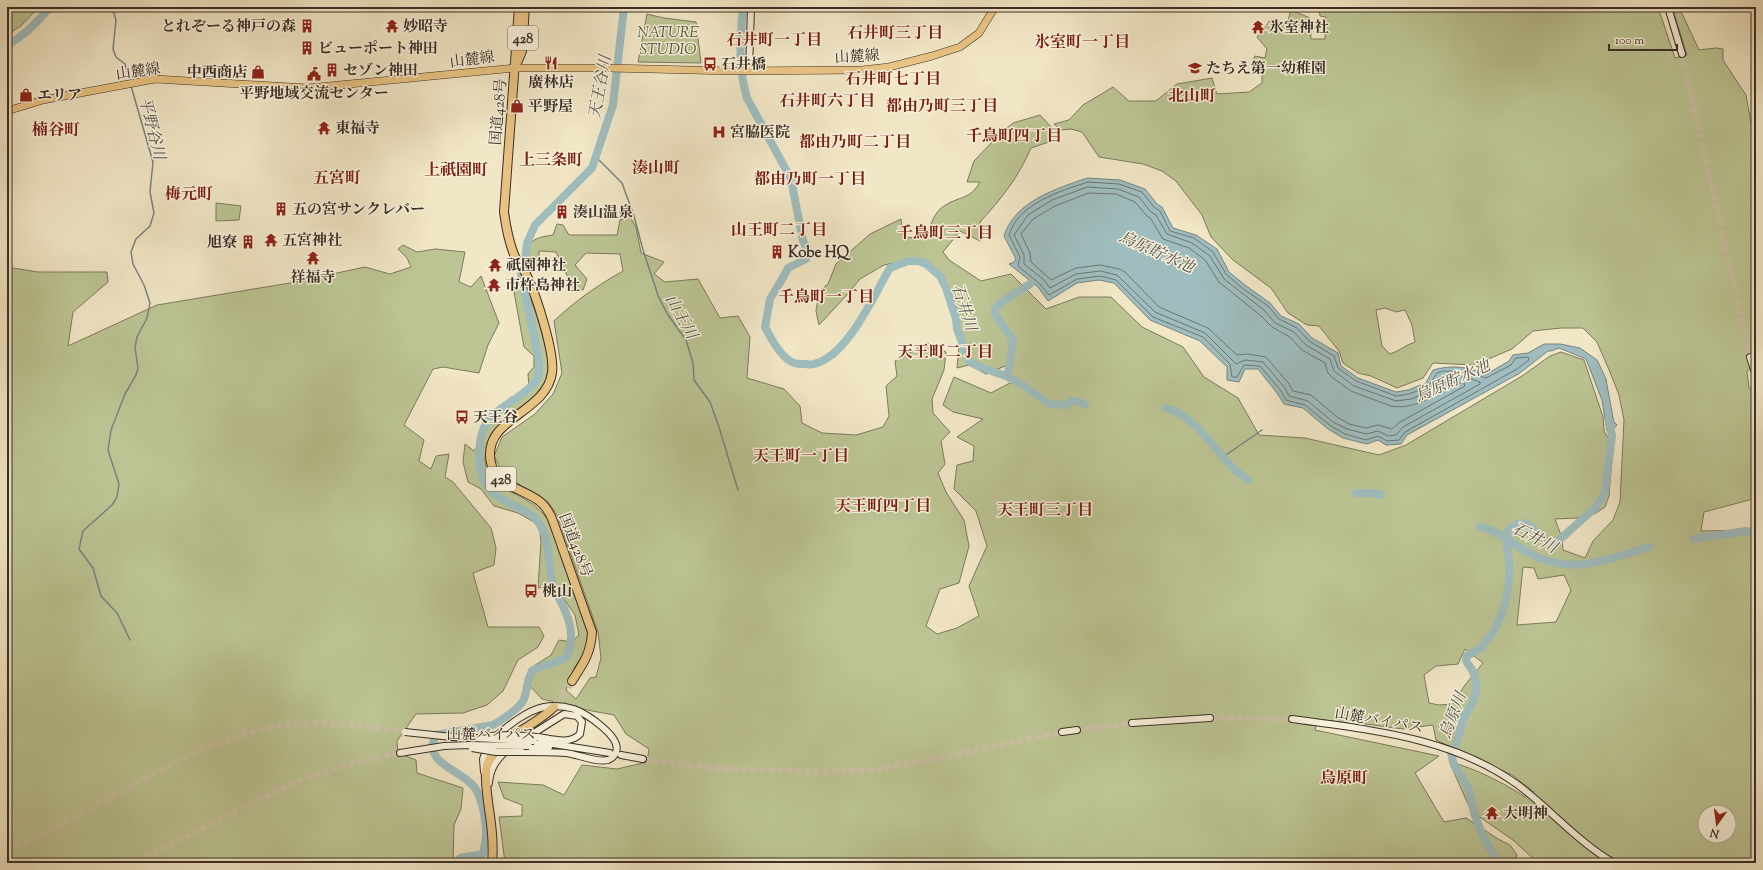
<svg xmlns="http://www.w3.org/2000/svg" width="1763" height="870" font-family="'Sorts Mill Goudy','Noto Serif JP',serif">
<rect width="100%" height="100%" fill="#f1e6c5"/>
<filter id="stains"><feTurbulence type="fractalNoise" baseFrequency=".005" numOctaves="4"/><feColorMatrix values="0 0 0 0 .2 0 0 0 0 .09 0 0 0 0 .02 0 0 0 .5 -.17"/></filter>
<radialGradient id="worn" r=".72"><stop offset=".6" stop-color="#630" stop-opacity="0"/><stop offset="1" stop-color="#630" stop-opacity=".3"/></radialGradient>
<path fill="#bcc493" stroke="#7b7a5d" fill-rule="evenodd" d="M7,7H39L21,26L7,35Z
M1319,7H1658L1675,58L1687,55L1672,7H1679L1699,50L1716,48L1723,49V60L1746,95L1751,123L1756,124V361L1747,372L1749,388L1756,394V500L1753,499L1704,512L1701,531L1746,530L1756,531V863H1625L1607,855L1600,863H1538L1513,840L1471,811L1449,761C1477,770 1501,781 1525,797L1534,792L1512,775L1436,740L1433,725L1403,729L1365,724L1358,714L1348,723L1318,719L1315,730L1439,756L1415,773L1444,822L1466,818L1498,839L1510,845L1517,855L1515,863H505L499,817L522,816V805L504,798L498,782L543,785L564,795L582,765L617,769L647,762L649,749L626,734L614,715L592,711L542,699L527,683L529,669L551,655L559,640L572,642L579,635L575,615L554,585L538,588L541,541L539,525L518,513L494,506L481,489L468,482L463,462L465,444L474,451L482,441L483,420L529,387L528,374L534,367V356L524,347L514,292L515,278C520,284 526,291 530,298C535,309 549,354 548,365C548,373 546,382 541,388C524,412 491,419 486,451C484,459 485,467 489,474C495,488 515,492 526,500C535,505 542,512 548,520L586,620L588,638L586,651L575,667L566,690L576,699L590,678L596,677L601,658L598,632L557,515L548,502L504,475L494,456L502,437L535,414L553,394L562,373L554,321C575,301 598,285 623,271L620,254L586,253L575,265L587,279L583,290L573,288L556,252L539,251V269L529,260L525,250C532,238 540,237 553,235L557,224L563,225L569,235H617L620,220L630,217L636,227L641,253L664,262L654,274L665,282L698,279L720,318L738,316L750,337L747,378L784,389L800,406L802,423L822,433L856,435L883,427L889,416L886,386L897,376L895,361L927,343L946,352L944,370L932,399L933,413L950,432L941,441L945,464L938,473L946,492L964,520L969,546L959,583L940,589L926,626L937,634L957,628L979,616L969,586L987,546L976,511L954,489L957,465L973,461L974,446L957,437L983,419L953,412L943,405L954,377L991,393L1012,382L1005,366L986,374L969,365L957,368L960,334L955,302L940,276L927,263L907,260L884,265L860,279L846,296L819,325L816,311L819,291L828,284L836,264L870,234L901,219L903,237L926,239C930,227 933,213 944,206C959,196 970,200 980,182H967L974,161L999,135L1013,123L1040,115L1052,128L1049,142L1031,148C1018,178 1002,198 980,222V241L960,231L943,252L949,260L981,281L1011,274L1046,309L1079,297H1111L1142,327L1183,347L1204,377L1238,398L1259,435L1305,438L1379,455L1406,445L1522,376L1550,356L1561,352L1584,360L1603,417L1604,431L1613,446L1609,496L1605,507L1594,514L1576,518L1555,519L1562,538L1563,550L1585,558L1593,541L1613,520L1620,502L1624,420L1619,395L1610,372L1597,342L1583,328H1561L1533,331L1512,349L1474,365L1433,363L1423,378L1397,388L1371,376L1358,373L1343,363L1339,351L1319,326L1307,325L1288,313L1271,288L1233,260L1211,237L1202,215L1176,181L1162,171L1143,164L1099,157L1082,132L1071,129L1061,130L1054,124L1069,120L1083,105L1113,87L1129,101H1156L1177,84L1212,78L1217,94L1249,92L1262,83V74L1253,72L1252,62L1255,56L1265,58L1267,49L1257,37L1271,19L1287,24L1291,10L1310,18L1311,39H1325L1326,17L1320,16ZM1385,308L1396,312L1405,310L1412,325L1415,342C1405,345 1400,351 1390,354L1382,346L1376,310ZM1523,567L1534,568L1538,579L1564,575L1571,590L1556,622L1517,625ZM1465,649L1483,663L1465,685L1453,704L1439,705L1429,703L1424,675L1436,666L1458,664ZM1705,812H1729V836H1705Z
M647,14L664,18L696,22L701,63L638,62Z
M216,203L241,206L239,220L216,221Z
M403,245L417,252L435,249L465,252L459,282L471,287L481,276L499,323L488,345L479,373L443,367L433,369L404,425L424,440L419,461L431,469L436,456L449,454L445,477L453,482L491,528L496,548L494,565L473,573L488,627H539L544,636L538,647L518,660L503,691L487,705L463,713L416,714L397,741L398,753L416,760L417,773L463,788L461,809L454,825L453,863H7V267L38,272H107L108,282L73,312L68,346L157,305L290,283L365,267L390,274L411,267L407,258L398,249Z"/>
<path fill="#9fbdbe" stroke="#778482" d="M1087,178L1120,180L1145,189L1157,204L1162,207L1173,228L1196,235L1217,249L1229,272L1245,285L1270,303L1281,316L1299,324L1312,338L1338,353L1341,366L1358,378L1396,392L1408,390L1426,383L1433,370C1450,365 1470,366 1485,375L1509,361L1513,355L1528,353L1544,344H1560L1580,348L1597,360L1606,379L1613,418L1614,422L1617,425L1611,431H1607L1602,400L1586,359L1559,348L1551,351H1548L1520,373L1407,435L1401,444L1386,445L1378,440L1367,444L1343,438L1328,429L1303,408L1284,404L1277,393L1258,369H1245L1239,382L1227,380V367L1200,341L1150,320L1114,283L1099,280L1077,283L1048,301L1038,287L1009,264L1014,262L1016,259L1004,236C1015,201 1056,189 1087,178Z"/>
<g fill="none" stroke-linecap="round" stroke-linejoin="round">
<path stroke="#6c7672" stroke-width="1" d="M1088,182L1119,184L1142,192L1154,207L1160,211L1170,231L1194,238L1213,252L1226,274L1242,288L1268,306L1279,319L1297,328L1309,341L1334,356L1338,368L1356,381L1396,396L1409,394L1428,387L1437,373L1443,371L1467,372L1486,378L1511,365L1516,358L1528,357L1529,360L1517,369L1405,432L1399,440L1387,441L1378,436L1366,440L1345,434L1331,426L1305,405L1286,400L1281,391L1260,366L1244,365L1237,377H1232L1230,364L1203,337L1153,317L1116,280L1100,276L1077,279L1049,295L1040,284L1018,266L1020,257L1009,235C1018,204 1060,191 1088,182Z
M1088,187L1118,189L1139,197L1150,211L1156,215L1167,234L1192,243L1210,256L1224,279L1264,310L1275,323L1294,332L1306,345L1330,359L1334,371L1354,386L1396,401L1411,399L1430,391L1439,378L1443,376L1466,377L1480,382V384L1403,427L1396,435L1388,436L1378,431L1366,434L1347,429L1333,422L1308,401L1289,396L1285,388L1263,362L1245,360L1236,364L1205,333L1155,312L1117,275L1100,271L1076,274L1050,288L1044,280L1024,264V255L1014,235L1028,215L1052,200Z
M1089,193L1116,194L1135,202L1146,215L1151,219L1163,239L1189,248L1205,260L1219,282L1260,315L1272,327L1290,337L1302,350L1325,363L1328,373L1333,378L1351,391L1391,406C1404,409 1424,403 1434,395C1439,392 1441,386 1444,382L1464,383L1465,386L1400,422L1392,429L1378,425L1366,428L1349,424L1337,417L1311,395L1293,391L1289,384L1266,357L1247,354L1237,355L1208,328L1159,307L1125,272L1119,269L1100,265L1076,268L1051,280L1031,262L1030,253L1021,234L1033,219L1055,206Z"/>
<path stroke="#778482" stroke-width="1.5" d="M112,7L116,20L113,49L116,57L125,64L130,81
M597,158L622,183L634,216L643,250L659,298L668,315L686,340L693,363L694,380L710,402L719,427L738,490
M1223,457L1262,430
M130,640L117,613L101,596L93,568L79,549L83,531L112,505L117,497L119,484L108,450L111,430L125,394L136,375L138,368L135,348L137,337L147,318L150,303L144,285L133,264L131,252L136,239L150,226L154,213L150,192L153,162L131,86"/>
<path stroke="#9fbdbe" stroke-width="8" d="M743,7C740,38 738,68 747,98L791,179L803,241L807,249L806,259L788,268L781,281L770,299L765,327C771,338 779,354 790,361C796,365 799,364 805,364C807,364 811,365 814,364C847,357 874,295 890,268L908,261H919L926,264L940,276L946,288L956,319L957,329L969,361L980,367L1006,376L1023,385L1049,404L1067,405L1071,401H1078L1085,405
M7,45C24,36 38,22 50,7
M1006,376C1011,370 1011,349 1013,340L995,314V309L1000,303L1030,284
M1166,408C1203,419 1217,460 1248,480
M1356,493H1370L1381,495
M1480,527C1500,531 1514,545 1531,554C1571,576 1609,559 1649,547
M1505,537C1513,522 1522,518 1535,530C1539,533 1542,539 1547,541C1550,542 1553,542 1557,542L1596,507L1605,492L1612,436L1609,421
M1694,539L1746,531L1756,533
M455,863L460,858L483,854C484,847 487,837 486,830C485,817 482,799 475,788C463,770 421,764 436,735L493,725C502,720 518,709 523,701C528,691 526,679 533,670L566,658C571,649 572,636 570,626C567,609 556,596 552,581C547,562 551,539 538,522C523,502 487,504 481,472C478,454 478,430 491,417C498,410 507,404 515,399C522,394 531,388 536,381C540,375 539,367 539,360L521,274L525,262L527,243L535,225L592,168L613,105L624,7
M1498,863L1482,834L1474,813L1468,787L1454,765L1451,753C1460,741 1458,731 1464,718C1468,709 1476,701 1476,690C1476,685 1475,676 1473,672C1471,665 1464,664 1467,656L1482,647C1485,639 1493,635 1496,627C1510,598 1513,568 1505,537"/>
<path stroke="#ccc1a5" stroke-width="6" stroke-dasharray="6 3" stroke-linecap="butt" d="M1682,54L1750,357
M1210,718L1292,719
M1077,730L1132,723
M643,759L711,768L817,772L876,770L940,758L1062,732
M7,849C49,831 88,809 128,788C178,760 228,733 285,725C325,720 366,727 405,732
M127,863C177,844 222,816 270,794C311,774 355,761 400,753"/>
<path stroke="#ccc1a5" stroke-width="8" stroke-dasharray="8 4" stroke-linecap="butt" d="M554,707L572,681"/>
<g stroke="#3a2f27" stroke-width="8">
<path id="secondary" d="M1668,7L1682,54
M749,70L751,7
M1750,357L1756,376
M1292,719C1370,730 1452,737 1518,785C1551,810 1578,842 1614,863
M1132,723L1210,718
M1062,732L1077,730
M495,737C509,725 526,711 544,707C554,705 564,706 574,709C587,714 622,737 616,752C615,756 611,759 608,760C597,763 577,754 565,753C551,752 537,752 522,752
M526,738L564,714L577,716L582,722L580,734C570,745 552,739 538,737
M534,741L610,753
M529,746L549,747
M400,753L444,746
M621,755L643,759
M484,772L483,759L488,746
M489,783C490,769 496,760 507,750"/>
</g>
<g stroke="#3a2f27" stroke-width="8">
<path id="primary" d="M7,111L43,100L155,79L308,88L515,68H609L732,71L862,70L889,67L932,56L960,47L979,33L995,7"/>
</g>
<g stroke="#3a2f27" stroke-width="10">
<path id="highway" d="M519,7L504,212C506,227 509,243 515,257C518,263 523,268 526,274C536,294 555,353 552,373C546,414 481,418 491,463C496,486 524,489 539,501C547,507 551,515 554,524L592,632C591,653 583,664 572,681
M518,61L522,51L525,7
M492,863C494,842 491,822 488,802C487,790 484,777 487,765C489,759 493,754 497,749C513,732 537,724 554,707"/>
</g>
<use href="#secondary" stroke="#f6efd9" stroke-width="6"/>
<use href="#primary" stroke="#e8c382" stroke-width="7"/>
<use href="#highway" stroke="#e8c382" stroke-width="8"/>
<g stroke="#3a2f27" stroke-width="8" stroke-linecap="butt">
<path id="secondary-bridge" d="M405,732L452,737L534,741
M489,736L510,735L538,737
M444,746L469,745L529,746
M472,748L496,752H522"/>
</g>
<use href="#secondary-bridge" stroke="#f6efd9" stroke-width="6"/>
</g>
<defs>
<g id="building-bare" transform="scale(1.08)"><path d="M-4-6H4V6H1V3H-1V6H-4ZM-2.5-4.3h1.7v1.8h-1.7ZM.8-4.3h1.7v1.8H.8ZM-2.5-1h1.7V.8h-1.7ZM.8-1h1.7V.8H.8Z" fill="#8f2418" stroke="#f6efd9" stroke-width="2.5" paint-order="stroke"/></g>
<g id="temple-bare" transform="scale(1.08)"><path d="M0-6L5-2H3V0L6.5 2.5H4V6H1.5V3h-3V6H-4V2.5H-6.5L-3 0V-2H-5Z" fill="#8f2418" stroke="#f6efd9" stroke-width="2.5" paint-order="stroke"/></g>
<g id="restaurant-bare" transform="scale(1.08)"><path d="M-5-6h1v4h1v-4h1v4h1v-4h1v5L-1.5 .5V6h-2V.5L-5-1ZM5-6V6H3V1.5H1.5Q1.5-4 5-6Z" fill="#8f2418" stroke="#f6efd9" stroke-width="2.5" paint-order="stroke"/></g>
<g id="bus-bare" transform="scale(1.08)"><path d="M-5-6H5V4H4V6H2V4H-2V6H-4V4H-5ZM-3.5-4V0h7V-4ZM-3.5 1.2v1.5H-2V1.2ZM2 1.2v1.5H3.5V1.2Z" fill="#8f2418" stroke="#f6efd9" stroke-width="2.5" paint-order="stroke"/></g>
<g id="school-bare" transform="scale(1.08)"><path d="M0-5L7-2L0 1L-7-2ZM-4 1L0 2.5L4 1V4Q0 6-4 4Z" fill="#8f2418" stroke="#f6efd9" stroke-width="2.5" paint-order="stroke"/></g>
<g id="shop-bare" transform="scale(1.08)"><path d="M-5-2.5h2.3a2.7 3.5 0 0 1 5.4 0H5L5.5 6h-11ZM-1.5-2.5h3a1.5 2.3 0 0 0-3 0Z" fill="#8f2418" stroke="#f6efd9" stroke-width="2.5" paint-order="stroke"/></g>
<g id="civic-bare" transform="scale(1.08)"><path d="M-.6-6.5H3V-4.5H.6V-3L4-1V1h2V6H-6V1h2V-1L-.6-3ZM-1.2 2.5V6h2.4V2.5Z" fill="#8f2418" stroke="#f6efd9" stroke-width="2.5" paint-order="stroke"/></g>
<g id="hospital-bare" transform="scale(1.08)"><path d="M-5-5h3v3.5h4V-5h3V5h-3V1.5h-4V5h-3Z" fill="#8f2418" stroke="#f6efd9" stroke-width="2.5" paint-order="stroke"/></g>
</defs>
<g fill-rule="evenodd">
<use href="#building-bare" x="307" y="26"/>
<use href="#temple-bare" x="392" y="26"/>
<use href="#temple-bare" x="1258" y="27"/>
<use href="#building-bare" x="307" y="48"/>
<use href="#restaurant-bare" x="551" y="63"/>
<use href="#bus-bare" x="710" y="64"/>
<use href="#school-bare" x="1195" y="68"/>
<use href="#building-bare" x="332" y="70"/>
<use href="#shop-bare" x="258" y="72"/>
<use href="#civic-bare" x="314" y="74"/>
<use href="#shop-bare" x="26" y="95"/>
<use href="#shop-bare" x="517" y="106"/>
<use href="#temple-bare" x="324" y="128"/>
<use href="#hospital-bare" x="719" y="132"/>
<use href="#building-bare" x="281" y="209"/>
<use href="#building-bare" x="562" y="212"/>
<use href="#temple-bare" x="271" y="240"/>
<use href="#building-bare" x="248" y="242"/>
<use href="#building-bare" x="777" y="252"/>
<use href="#temple-bare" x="313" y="258"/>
<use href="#temple-bare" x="495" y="265"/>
<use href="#temple-bare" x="494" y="285"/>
<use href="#bus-bare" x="462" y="417"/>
<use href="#bus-bare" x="531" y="591"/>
<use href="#temple-bare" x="1492" y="813"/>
</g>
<g text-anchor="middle" stroke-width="3" stroke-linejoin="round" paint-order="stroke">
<g fill="#f6efd9" stroke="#72695c" stroke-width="1">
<rect x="508" y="26" width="30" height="24" rx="3"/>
<rect x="486" y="467" width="30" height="24" rx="3"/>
</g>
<g font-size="14" font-weight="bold" fill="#3a2f27">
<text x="523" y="43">428</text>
<text x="501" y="484">428</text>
</g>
<g font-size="15" font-weight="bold" fill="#3a2f27" stroke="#f6efd9" text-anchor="start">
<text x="296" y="31" text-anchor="end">とれぞーる神戸の森</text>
<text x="403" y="31">妙昭寺</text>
<text x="1269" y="32">氷室神社</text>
<text x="318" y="53">ビューポート神田</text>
<text x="721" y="69">石井橋</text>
<text x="1206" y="73">たちえ第一幼稚園</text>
<text x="343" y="75">セゾン神田</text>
<text x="247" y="77" text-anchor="end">中西商店</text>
<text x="551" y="87" text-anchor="middle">廣林店</text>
<text x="314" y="98" text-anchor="middle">平野地域交流センター</text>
<text x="37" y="100">エリア</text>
<text x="528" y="111">平野屋</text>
<text x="335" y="133">東福寺</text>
<text x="730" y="137">宮脇医院</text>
<text x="292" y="214">五の宮サンクレバー</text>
<text x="573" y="217">湊山温泉</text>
<text x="282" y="245">五宮神社</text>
<text x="237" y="247" text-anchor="end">旭寮</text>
<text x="788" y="257">Kobe HQ</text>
<text x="506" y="270">祇園神社</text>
<text x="313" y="282" text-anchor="middle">祥福寺</text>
<text x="505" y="290">市杵島神社</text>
<text x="473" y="422">天王谷</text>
<text x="542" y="596">桃山</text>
<text x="1503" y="818">大明神</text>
</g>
<g font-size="15" font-style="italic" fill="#5a5442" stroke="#f6efd9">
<text x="668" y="37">NATURE<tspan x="668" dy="17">STUDIO</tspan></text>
</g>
<g font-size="15" fill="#3a2f27" stroke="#f6efd9">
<text transform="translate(857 56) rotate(-3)" y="5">山麓線</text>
<text transform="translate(472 59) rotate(-7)" y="5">山麓線</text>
<text transform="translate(138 71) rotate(-8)" y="5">山麓線</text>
<text transform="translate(498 112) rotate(-85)" y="5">国道428号</text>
<text transform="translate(576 545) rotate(69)" y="5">国道428号</text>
<text transform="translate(1379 720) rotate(10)" y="5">山麓バイパス</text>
<text x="491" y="739">山麓バイパス</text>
</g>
<g font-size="16" font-weight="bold" fill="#7a1f14" stroke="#f6efd9">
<text x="895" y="38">石井町三丁目</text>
<text x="774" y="45">石井町一丁目</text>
<text x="1082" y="47">氷室町一丁目</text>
<text x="893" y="84">石井町七丁目</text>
<text x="1192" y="101">北山町</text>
<text x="827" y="106">石井町六丁目</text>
<text x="942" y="111">都由乃町三丁目</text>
<text x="56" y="135">楠谷町</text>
<text x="1014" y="141">千鳥町四丁目</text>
<text x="855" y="147">都由乃町二丁目</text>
<text x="551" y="165">上三条町</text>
<text x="656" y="173">湊山町</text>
<text x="456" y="175">上祇園町</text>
<text x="337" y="183">五宮町</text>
<text x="810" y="184">都由乃町一丁目</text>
<text x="189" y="199">梅元町</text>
<text x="779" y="235">山王町二丁目</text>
<text x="945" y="238">千鳥町三丁目</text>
<text x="826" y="302">千鳥町一丁目</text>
<text x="945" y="357">天王町二丁目</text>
<text x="801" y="461">天王町一丁目</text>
<text x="883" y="511">天王町四丁目</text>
<text x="1045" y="515">天王町三丁目</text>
<text x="1344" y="783">烏原町</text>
</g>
<g font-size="16" font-style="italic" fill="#53524d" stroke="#f6efd9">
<text transform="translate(599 87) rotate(-80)" y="6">天王谷川</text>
<text transform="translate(153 128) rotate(76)" y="6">平野谷川</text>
<text transform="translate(1157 251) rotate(24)" y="6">烏原貯水池</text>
<text transform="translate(965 307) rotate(72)" y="6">石井川</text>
<text transform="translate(682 316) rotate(61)" y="6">山王川</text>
<text transform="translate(1452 380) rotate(-24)" y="6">烏原貯水池</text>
<text transform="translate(1535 537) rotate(27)" y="6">石井川</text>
<text transform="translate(1452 715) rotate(-69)" y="6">烏原川</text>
</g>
</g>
<rect width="1763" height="870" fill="none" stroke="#f1e6c5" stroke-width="24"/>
<rect x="8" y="8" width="1747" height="854" fill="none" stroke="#3a2f27" stroke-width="2"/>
<rect x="12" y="12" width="1739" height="846" fill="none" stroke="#3a2f27"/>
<g transform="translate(1717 824) rotate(194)"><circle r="19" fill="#f6efd9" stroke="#aba292"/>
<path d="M0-3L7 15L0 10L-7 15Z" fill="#8f2418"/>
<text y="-6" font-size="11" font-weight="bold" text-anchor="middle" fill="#3a2f27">N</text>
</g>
<path d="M1609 44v6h68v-6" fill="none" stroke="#3a2f27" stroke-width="2"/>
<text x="1615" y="44" font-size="12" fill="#3a2f27" stroke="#f6efd9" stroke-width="3" paint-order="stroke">100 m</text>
<rect width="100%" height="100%" filter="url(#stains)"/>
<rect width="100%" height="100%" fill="url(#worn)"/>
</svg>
